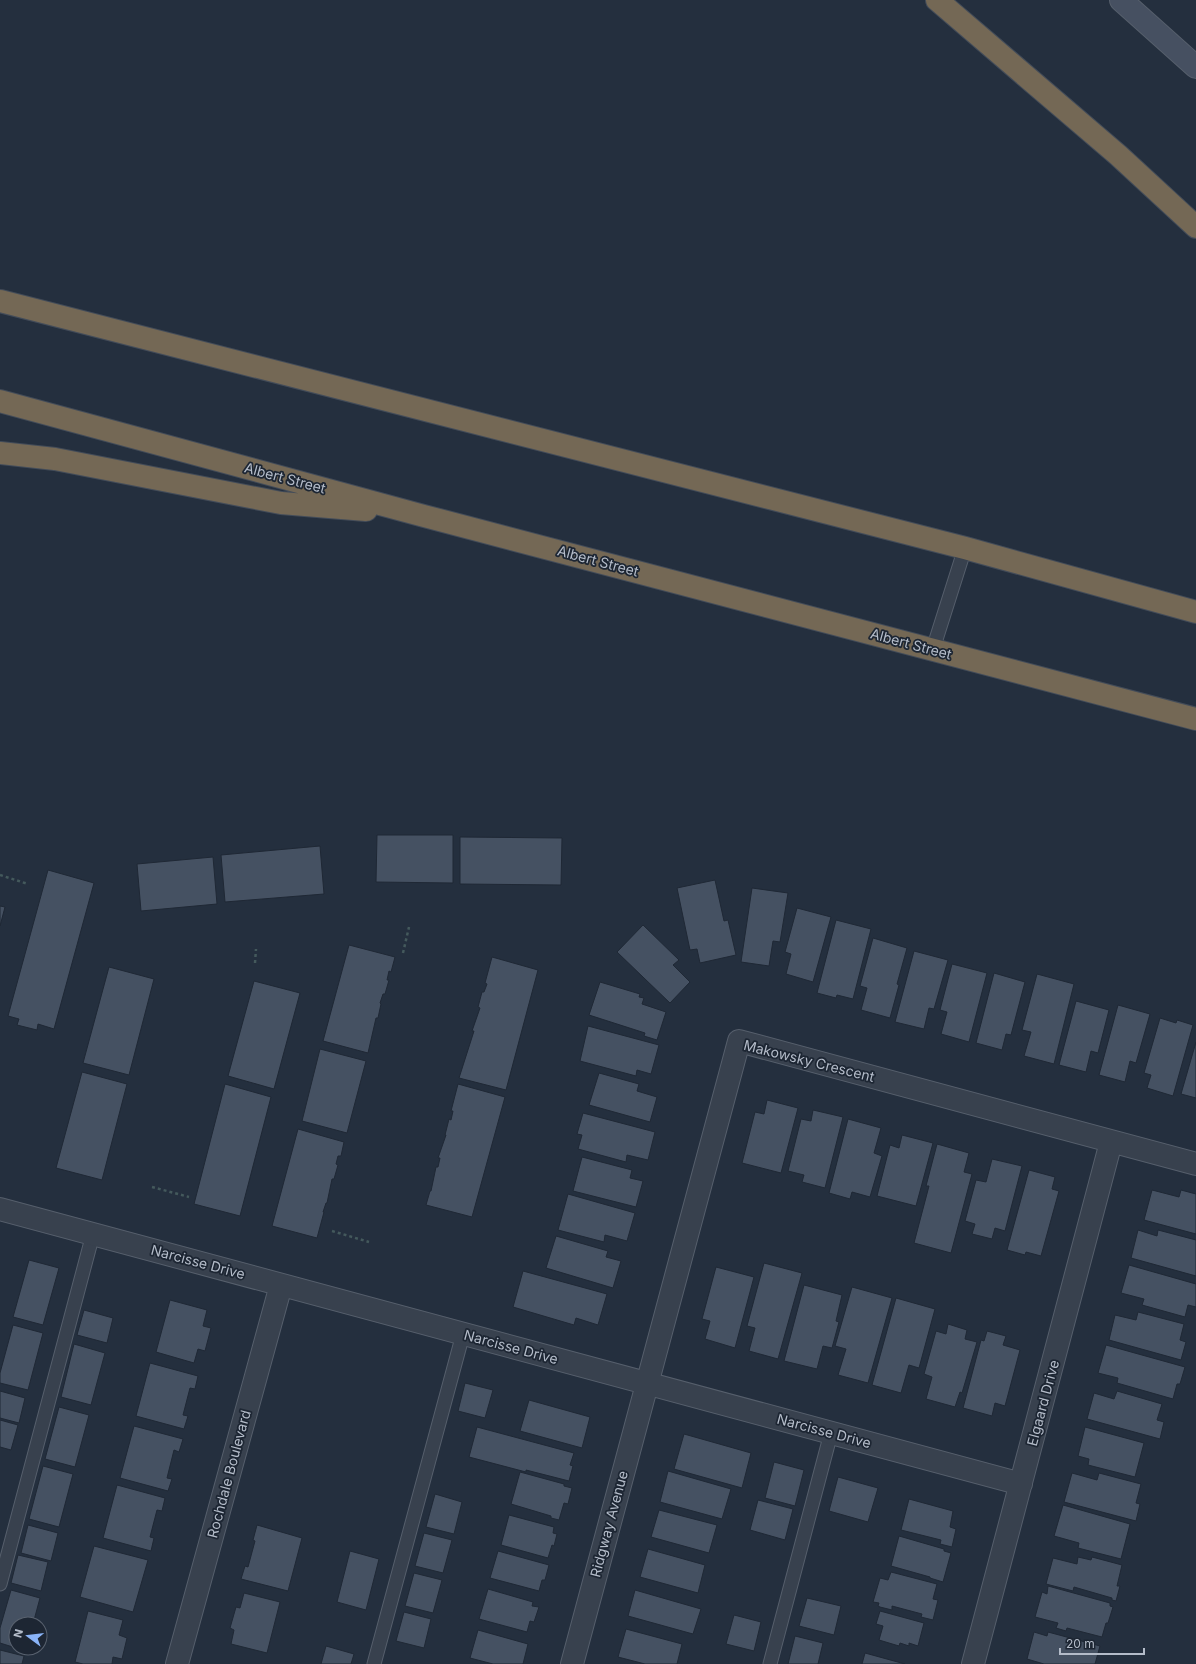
<svg xmlns="http://www.w3.org/2000/svg" width="1196" height="1664" font-family="Inter,sans-serif">
<rect width="100%" height="100%" fill="#242f3e"/>
<path fill="#455162" stroke="#1f2835" d="M377,835H453V883L376,882Z
M460,837L562,838L561,885L460,884Z
M320,846L324,894L225,902L221,855Z
M213,857L217,904L141,911L137,864Z
M48,870L94,883L54,1029L38,1024L37,1030L17,1025L19,1019L8,1016Z
M715,880L724,921L728,920L736,955L700,963L697,949L690,950L677,888Z
M752,888L788,893L780,942L773,941L769,966L741,962Z
M0,906L5,907L0,926Z
M797,908L831,917L813,982L786,974L791,954L785,952Z
M836,920L871,929L853,999L837,995L836,998L817,993Z
M643,925L679,960L673,965L690,982L670,1003L617,952Z
M873,938L907,948L897,984L899,985L890,1018L861,1010L867,988L860,986Z
M349,945L395,957L391,972L389,971L387,980H389L385,994H383L380,1003L381,1004L378,1018H376L368,1053L323,1041Z
M914,951L948,960L934,1009L929,1008L924,1029L895,1022Z
M492,957L538,970L506,1090L459,1078L474,1031H472L480,1008L478,1007L482,992H484L487,984L485,983Z
M952,964L987,973L969,1042L941,1034L947,1012L940,1010Z
M109,967L154,979L129,1075L83,1063Z
M994,973L1025,982L1011,1035L1006,1034L1002,1050L976,1043Z
M1037,974L1074,984L1054,1064L1024,1056L1031,1032L1022,1030Z
M254,981L300,993L274,1089L228,1076Z
M600,982L640,994L639,997L644,998L642,1004L666,1012L657,1040L644,1036L645,1033L589,1015Z
M1076,1001L1109,1010L1098,1053L1091,1051L1086,1072L1059,1065Z
M1118,1005L1150,1014L1136,1063L1130,1061L1125,1082L1099,1075Z
M1160,1018L1176,1023L1177,1020L1193,1025L1173,1096L1147,1088L1151,1075L1144,1073Z
M588,1026L659,1045L651,1074L637,1070L636,1076L580,1061Z
M1196,1042V1098L1181,1094Z
M320,1049L366,1061L347,1133L302,1121Z
M82,1072L127,1084L102,1180L56,1168Z
M599,1073L639,1084L637,1091L657,1097L650,1122L589,1105Z
M225,1084L271,1097L240,1216L194,1204Z
M458,1084L505,1097L472,1217L426,1205L430,1191H431L436,1167H438L440,1158H438L446,1135H445L449,1119L451,1120L453,1111H451Z
M767,1100L798,1108L781,1173L742,1163L755,1112L764,1114Z
M813,1110L843,1117L825,1188L802,1182L804,1175L788,1171L801,1119L811,1121Z
M583,1113L655,1132L648,1160L627,1155L626,1162L578,1149L582,1135L577,1134Z
M848,1119L881,1128L874,1153L882,1156L870,1197L852,1192L850,1199L829,1193Z
M298,1129L344,1142L341,1156H338L336,1164L338,1165L334,1179H332L327,1203H326L323,1212H324L317,1238L272,1226Z
M902,1135L933,1143L916,1206L877,1196L890,1145L899,1148Z
M937,1144L969,1153L964,1172L972,1174L951,1253L914,1243L929,1186H926Z
M582,1157L632,1170L630,1178L643,1181L636,1207L573,1191Z
M992,1159L1022,1166L1005,1231L995,1228L992,1239L972,1234L975,1224L965,1221L976,1180L986,1182Z
M1029,1170L1055,1177L1052,1189L1059,1191L1041,1256L1026,1252L1025,1255L1007,1250Z
M1152,1190L1179,1197L1181,1190L1196,1194V1234L1144,1220Z
M568,1194L635,1213L627,1241L605,1235L604,1242L558,1230Z
M1138,1230L1157,1236L1158,1230L1196,1240V1276L1131,1258Z
M556,1236L608,1251L606,1257L621,1261L613,1288L546,1268Z
M29,1260L59,1268L43,1325L13,1317Z
M764,1263L802,1273L778,1359L749,1351L755,1328L747,1326Z
M1129,1265L1196,1284V1307L1188,1305L1185,1317L1142,1305L1144,1299L1121,1293Z
M716,1267L754,1277L735,1348L705,1339L710,1321L702,1319Z
M523,1271L607,1294L598,1325L576,1318L574,1325L513,1307Z
M804,1285L842,1295L836,1321L839,1322L832,1348L823,1346L817,1369L784,1361Z
M852,1287L892,1298L868,1383L838,1375L846,1349L835,1346Z
M896,1298L935,1309L919,1368L909,1365L901,1393L872,1385Z
M170,1300L207,1310L203,1326L211,1328L205,1351L198,1349L194,1363L156,1352Z
M84,1310L113,1318L107,1343L77,1335Z
M1138,1312L1184,1324L1180,1340L1186,1342L1181,1360L1109,1340L1115,1315L1136,1320Z
M948,1324L967,1330L965,1339L977,1342L962,1393L960,1392L955,1407L926,1399L932,1377L924,1374L936,1331L946,1334Z
M13,1325L43,1333L28,1390L0,1383V1373Z
M987,1331L1006,1336L1003,1345L1020,1350L1005,1406L995,1403L992,1416L963,1408L981,1340L984,1341Z
M74,1344L105,1353L91,1405L61,1397Z
M1106,1345L1185,1367L1180,1384H1177L1173,1399L1117,1383L1118,1378L1098,1373Z
M150,1363L198,1376L195,1389L190,1388L183,1415L188,1416L184,1429L136,1416Z
M465,1383L493,1390L485,1418L458,1411Z
M0,1391L25,1398L19,1423L0,1418Z
M1117,1391L1162,1404L1157,1420L1164,1422L1160,1439L1087,1419L1094,1393L1114,1399Z
M529,1400L590,1417L582,1448L520,1431Z
M59,1407L89,1415L75,1467L45,1459Z
M0,1420L18,1425L11,1450L0,1447Z
M134,1426L183,1439L179,1452L174,1450L167,1478L172,1479L168,1491L120,1478Z
M477,1427L574,1453L570,1465L573,1466L569,1481L526,1470V1472L469,1457Z
M1085,1427L1144,1443L1135,1477L1088,1465L1089,1459L1078,1456Z
M684,1434L751,1453L742,1488L674,1469Z
M774,1462L804,1470L795,1506L765,1498Z
M43,1466L73,1474L59,1527L29,1519Z
M668,1471L731,1489L722,1519L660,1502Z
M520,1472L564,1484V1486L572,1488L568,1504L564,1503L559,1520L551,1518V1516L511,1504Z
M1072,1473L1097,1480L1099,1473L1141,1484L1136,1503L1140,1504L1136,1521L1064,1502Z
M838,1477L878,1488L868,1522L829,1511Z
M117,1485L165,1498L162,1511L157,1510L150,1537L154,1538L151,1551L103,1538Z
M435,1494L462,1502L454,1534L426,1527Z
M909,1499L953,1511L950,1527L956,1529L952,1547L940,1544L941,1540L901,1530Z
M758,1500L793,1509L785,1540L750,1530Z
M1063,1505L1130,1524L1121,1559L1078,1548L1079,1543L1054,1536Z
M659,1510L717,1525L709,1553L651,1537Z
M509,1515L554,1527L553,1533L557,1534L554,1546L552,1545L548,1558L501,1545Z
M28,1525L58,1533L51,1561L21,1553Z
M257,1525L302,1538L288,1591L241,1579L245,1566L248,1567L255,1541L253,1540Z
M424,1533L452,1540L443,1573L415,1566Z
M899,1536L944,1549V1551L951,1553L943,1582L930,1578V1577L891,1566Z
M94,1546L148,1560L133,1612L80,1597Z
M648,1549L705,1565L698,1593L640,1577Z
M350,1551L379,1559L366,1610L337,1602Z
M498,1551L549,1565L545,1580H542L539,1591L490,1578Z
M18,1555L48,1562L41,1591L11,1583Z
M1078,1557L1091,1560L1092,1557L1122,1565L1117,1586H1120L1116,1601L1112,1600V1598L1074,1587L1073,1591L1046,1584L1053,1558L1077,1564Z
M891,1572L937,1584L933,1599L938,1600L933,1620L921,1617L922,1614L892,1606V1610L880,1607L878,1606L879,1603L873,1602L880,1578L888,1580Z
M414,1573L442,1580L433,1613L405,1606Z
M1048,1586L1110,1603V1606L1113,1607L1108,1623H1106L1102,1637L1067,1628L1066,1631L1056,1628L1058,1623L1035,1617L1042,1592L1047,1594Z
M488,1589L533,1602L532,1606L539,1607L534,1622L530,1621L527,1632L479,1619Z
M11,1590L40,1598L33,1624H16V1648L0,1643V1628Z
M635,1590L701,1609L693,1634L628,1616Z
M244,1593L280,1602L267,1653L231,1644L234,1630L230,1628L236,1607L240,1608Z
M807,1598L841,1606L834,1635L799,1626Z
M88,1611L123,1620L119,1635L127,1638L122,1659L113,1657L112,1664H83L75,1662Z
M880,1611L924,1623L918,1646L909,1643V1646L900,1643L899,1646L879,1640L883,1626L876,1624Z
M404,1612L431,1619L424,1648L396,1641Z
M734,1615L761,1622L754,1651L726,1644Z
M626,1629L682,1644L677,1664H645L618,1657Z
M478,1630L528,1644L523,1664H493L470,1658Z
M1034,1632L1047,1636L1048,1632L1100,1646L1095,1664H1044L1027,1659Z
M795,1636L823,1643L818,1664H788Z
M326,1646L354,1654L351,1664H321Z
M0,1650L24,1656L22,1664H0Z
M865,1653L905,1664H862Z"/>
<g fill="none" stroke-linecap="round" stroke-linejoin="round">
<g stroke="#565f6c" stroke-width="15">
<path id="lane" d="M933,649L965,548
M0,1584L93,1234
M374,1664L463,1334
M770,1664L831,1433"/>
</g>
<g stroke="#565f6c" stroke-width="24">
<path id="street" d="M0,1209L1021,1484
M177,1664L281,1285
M572,1664L739,1041L1196,1164
M973,1664L1111,1142"/>
</g>
<g stroke="#565f6c" stroke-width="24">
<path id="secondary" d="M1121,0L1196,67"/>
</g>
<g stroke="#434c59" stroke-width="24">
<path id="highway" d="M937,0L1118,155L1196,227
M0,301L965,548L1196,612
M0,401L424,516L1196,719
M0,453L55,459L281,503L366,510"/>
</g>
<path stroke="#44595c" stroke-width="2.5" stroke-dasharray="3 3" stroke-linecap="butt" d="M0,875L28,884
M403,953L409,927
M255,963L256,949
M152,1187L189,1197
M332,1231L369,1242"/>
<use href="#lane" stroke="#38414e" stroke-width="13"/>
<use href="#street" stroke="#38414e" stroke-width="22"/>
<use href="#secondary" stroke="#465061" stroke-width="22"/>
<use href="#highway" stroke="#746855" stroke-width="22"/>
</g>
<g text-anchor="middle" stroke-width="3.5" stroke-linejoin="round" paint-order="stroke">
<g font-size="14" fill="#b4bcc9" stroke="#1d2633">
<text transform="translate(285 478) rotate(15)" y="5">Albert Street</text>
<text transform="translate(598 561) rotate(15)" y="5">Albert Street</text>
<text transform="translate(911 644) rotate(15)" y="5">Albert Street</text>
<text transform="translate(809 1061) rotate(14)" y="5">Makowsky Crescent</text>
<text transform="translate(198 1262) rotate(15)" y="5">Narcisse Drive</text>
<text transform="translate(511 1347) rotate(15)" y="5">Narcisse Drive</text>
<text transform="translate(1043 1403) rotate(-75)" y="5">Elgaard Drive</text>
<text transform="translate(824 1431) rotate(15)" y="5">Narcisse Drive</text>
<text transform="translate(229 1474) rotate(-75)" y="5">Rochdale Boulevard</text>
<text transform="translate(609 1524) rotate(-75)" y="5">Ridgway Avenue</text>
</g>
</g>
<g transform="translate(28 1636) rotate(285)"><circle r="19" fill="#1d2633" stroke="#59626f"/>
<path d="M0-3L7 15L0 10L-7 15Z" fill="#8ab4f8"/>
<text y="-6" font-size="11" font-weight="bold" text-anchor="middle" fill="#b4bcc9">N</text>
</g>
<path d="M1060 1648v6h84v-6" fill="none" stroke="#b4bcc9" stroke-width="2"/>
<text x="1066" y="1648" font-size="12" fill="#b4bcc9" stroke="#1d2633" stroke-width="3" paint-order="stroke">20 m</text>
</svg>
